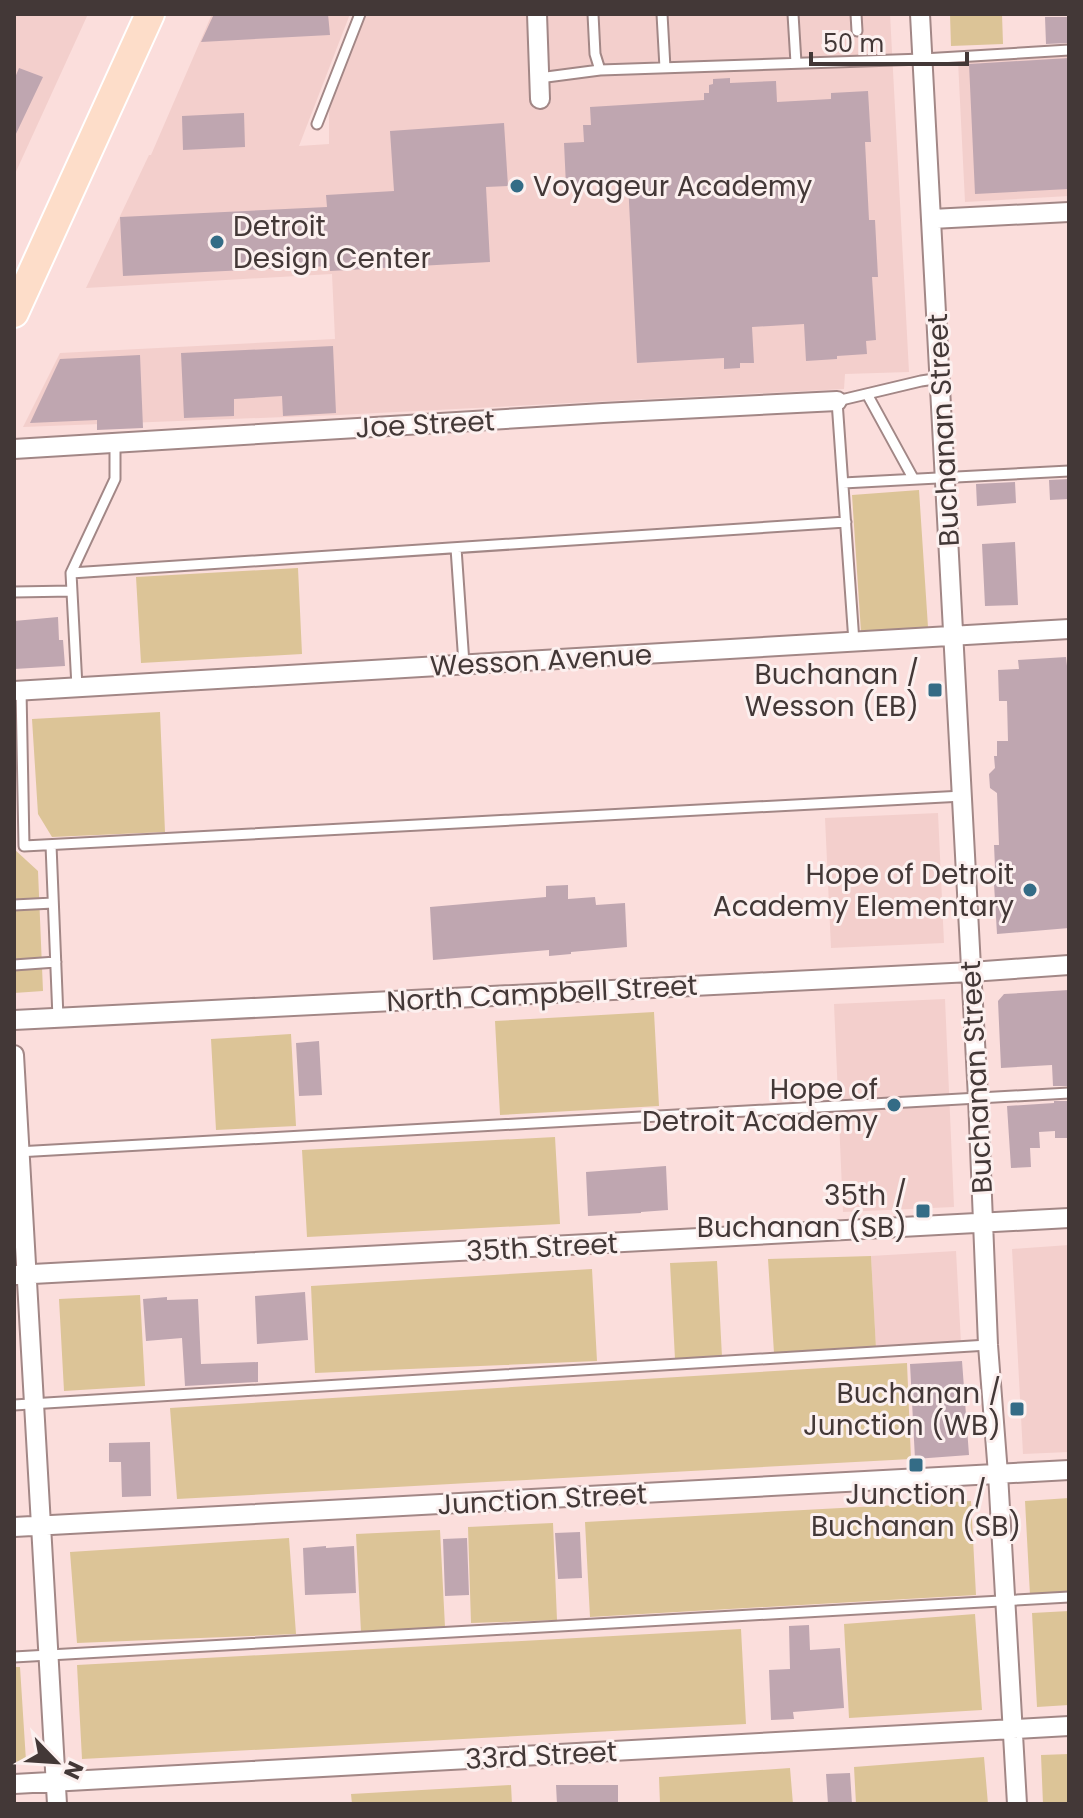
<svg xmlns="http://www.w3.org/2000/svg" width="1083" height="1818" font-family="Poppins,sans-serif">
<rect width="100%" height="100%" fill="#fbdedc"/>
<path fill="#f3cfcc" d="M14,14H88L14,176Z
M212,14H350L299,146L329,144V106L366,14H890L909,372L845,374L844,389L338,415L23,427L60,353L335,339L332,274L86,288L149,155H151Z
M1069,55V196L965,202L958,61Z
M938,813L944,943L831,948L825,818Z
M945,999L954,1207L843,1212L834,1004Z
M1069,1245V1452L1023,1454L1012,1249Z
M956,1251L961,1343L876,1348L871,1256Z"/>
<path fill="#dcc497" d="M950,14H1002L1003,44L951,46Z
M919,490L928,627L861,632L852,495Z
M298,568L302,654L141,663L136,577Z
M160,712L165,832L52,837L38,814L32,719Z
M14,849L38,871L43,991L14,993Z
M654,1012L659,1106L500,1115L495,1021Z
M291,1034L296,1126L216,1130L211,1039Z
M555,1137L560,1224L307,1237L302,1150Z
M871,1256L876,1348L774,1353L768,1259Z
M717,1261L722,1357L675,1359L670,1263Z
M592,1269L597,1361L315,1373L311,1286Z
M140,1295L145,1386L64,1391L59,1299Z
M907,1363L911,1459L177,1499L170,1408Z
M1069,1498V1593L1030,1595L1025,1501Z
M971,1501L976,1595L590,1617L585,1522Z
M553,1523L557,1620L471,1623L468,1527Z
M440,1530L445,1627L361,1632L356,1534Z
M289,1538L296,1634L77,1643L70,1552Z
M1069,1611V1705L1037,1707L1032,1613Z
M975,1614L982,1710L849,1718L844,1624Z
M741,1629L746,1724L82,1759L77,1665Z
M14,1667H20L26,1761L14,1762Z
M1069,1754V1804H1043L1041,1755Z
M984,1757L988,1804H856L854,1767Z
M790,1768L793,1804H660L659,1777Z
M511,1785L512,1804H352L351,1794Z"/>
<path fill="#bfa6b0" d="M214,14H328L330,35L201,42Z
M1045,17H1069V43L1046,44Z
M1069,58V189L975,194L969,64Z
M19,68L43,77L14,138V80Z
M730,78V83L776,81L777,102L831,99V93L868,91L871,142H865L869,220H875L878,277H872L876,340L866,341L867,354L837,356V359L806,361L804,324L752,327L754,363H740V368L724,369V358L637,363L628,182L566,186L564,143L584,142L583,125H591L590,107L704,100V93H709V85L713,84V79Z
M244,113L245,147L183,150L182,116Z
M504,123L508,186L486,187L490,262L330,271V266L123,276L120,217L327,207L326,195L394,191L390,131Z
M333,346L336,413L283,416L282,396L234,399V416L184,418L181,353Z
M140,355L143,428L97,430V420L30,423L60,359Z
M1069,479V499L1050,500L1049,480Z
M1015,482L1016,503L977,506L976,484Z
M1015,542L1018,605L985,606L982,544Z
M58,617L59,640H63L65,666L14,669V621Z
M1066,657L1067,666H1069V928L997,934L993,867H995L994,845H999L997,793L990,788L989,774L995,768L994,756H997V741H1008L1007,701H999L998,670L1019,669L1018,660Z
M568,885V899L595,897L596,905L625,903L627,947L571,952V954L549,956V950L433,960L430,907L546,897V886Z
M1069,990V1086H1053L1052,1065L1001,1068L998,1001L1004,994Z
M319,1041L322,1095L299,1096L296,1043Z
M1054,1101H1069V1138H1055V1131L1039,1132L1040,1148H1030L1031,1167L1011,1168L1007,1106L1054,1103Z
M666,1166L668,1210L641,1212V1213L588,1216L586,1172Z
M305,1292L308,1340L257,1344L255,1296Z
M167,1297V1300L198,1299L201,1364L258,1362V1382L185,1386L182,1338L146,1341L143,1299Z
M962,1361L969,1455L915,1459L910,1364Z
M150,1442L151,1496L122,1497L121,1462H109V1443Z
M580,1532L582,1578L558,1579L555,1533Z
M467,1538L469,1595L445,1596L443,1539Z
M326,1546V1548L354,1546L356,1593L305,1595L303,1548Z
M809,1625L810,1650L840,1648L844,1708L793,1712L794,1719L771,1720L769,1670L790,1669L789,1626Z
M850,1773L852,1804H828L826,1774Z
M556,1785H618V1804H557Z"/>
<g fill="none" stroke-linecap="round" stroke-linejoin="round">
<g stroke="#a28786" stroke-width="13">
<path id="service" d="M593,14L595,54L600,70
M662,14L665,68
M793,14L796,63
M856,14L857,31
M539,78L600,70L923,59L1069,50
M317,124L360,14
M867,394L913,478
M843,483L1069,471
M456,548L464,664
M71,573L846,522
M14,592L72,591
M854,642L837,401L921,381L941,378
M77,687L71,573L115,479V443
M21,690L24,846L963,796
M51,845L58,1018
M14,905L53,903
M14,965L56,962
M17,1152L1069,1093
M14,1405L988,1345
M14,1657L1069,1597"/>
</g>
<g stroke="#a28786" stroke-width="22">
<path id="minor" d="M537,14L540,99
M920,14L978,1098L988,1345L998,1474L1017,1804
M932,219L1069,212
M14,449L603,413L837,401
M14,691L1069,629
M14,1020L971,972L1069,965
M14,1055L57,1804
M14,1275L1069,1218
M14,1527L1069,1470
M14,1784L1069,1726"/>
</g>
<g stroke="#fff" stroke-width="32">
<path id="primary" d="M14,313L150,14"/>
</g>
<use href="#service" stroke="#fff" stroke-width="9"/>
<use href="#minor" stroke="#fff" stroke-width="18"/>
<use href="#primary" stroke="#fdddc9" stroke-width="28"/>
</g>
<g fill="#346c86" stroke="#fcf0ef" stroke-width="3">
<circle cx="517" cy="186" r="8"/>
<circle cx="217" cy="242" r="8"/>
<rect x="927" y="682" width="16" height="16" rx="4"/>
<circle cx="1030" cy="890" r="8"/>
<circle cx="894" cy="1105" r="8"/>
<rect x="915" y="1203" width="16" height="16" rx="4"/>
<rect x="1009" y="1401" width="16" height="16" rx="4"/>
<rect x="908" y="1457" width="16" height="16" rx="4"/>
</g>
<g text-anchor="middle" stroke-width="6" stroke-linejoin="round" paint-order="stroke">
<g font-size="28" fill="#433837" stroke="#fcf0ef" text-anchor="end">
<text x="533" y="196" text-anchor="start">Voyageur Academy</text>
<text x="233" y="236" text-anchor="start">Detroit<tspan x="233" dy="32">Design Center</tspan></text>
<text x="919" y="684">Buchanan /<tspan x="919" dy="32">Wesson (EB)</tspan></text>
<text x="1014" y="884">Hope of Detroit<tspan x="1014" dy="32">Academy Elementary</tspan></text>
<text x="878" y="1099">Hope of<tspan x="878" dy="32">Detroit Academy</tspan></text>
<text x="907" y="1205">35th /<tspan x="907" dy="32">Buchanan (SB)</tspan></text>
<text x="1001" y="1403">Buchanan /<tspan x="1001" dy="32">Junction (WB)</tspan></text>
<text x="916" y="1504" text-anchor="middle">Junction /<tspan x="916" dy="32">Buchanan (SB)</tspan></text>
</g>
<g font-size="28" fill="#433837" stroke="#fcf0ef">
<text transform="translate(425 424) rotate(-3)" y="10">Joe Street</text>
<text transform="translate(943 430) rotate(-93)" y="10">Buchanan Street</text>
<text transform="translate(541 660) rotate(-3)" y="10">Wesson Avenue</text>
<text transform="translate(542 993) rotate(-3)" y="10">North Campbell Street</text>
<text transform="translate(976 1077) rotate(-93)" y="10">Buchanan Street</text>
<text transform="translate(542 1247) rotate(-3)" y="10">35th Street</text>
<text transform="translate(542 1499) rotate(-3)" y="10">Junction Street</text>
<text transform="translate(541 1755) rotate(-3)" y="10">33rd Street</text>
</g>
</g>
<rect width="1083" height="1818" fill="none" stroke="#433837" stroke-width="32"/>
<g transform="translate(56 1762) rotate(115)" stroke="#fcf0ef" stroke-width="6" paint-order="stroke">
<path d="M0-6L14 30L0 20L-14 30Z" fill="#433837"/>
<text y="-12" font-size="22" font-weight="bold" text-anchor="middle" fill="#433837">N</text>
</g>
<path d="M811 52v12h156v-12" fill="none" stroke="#433837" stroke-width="4"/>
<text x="823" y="52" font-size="24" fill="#433837" stroke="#fcf0ef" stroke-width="6" paint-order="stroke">50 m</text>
</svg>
